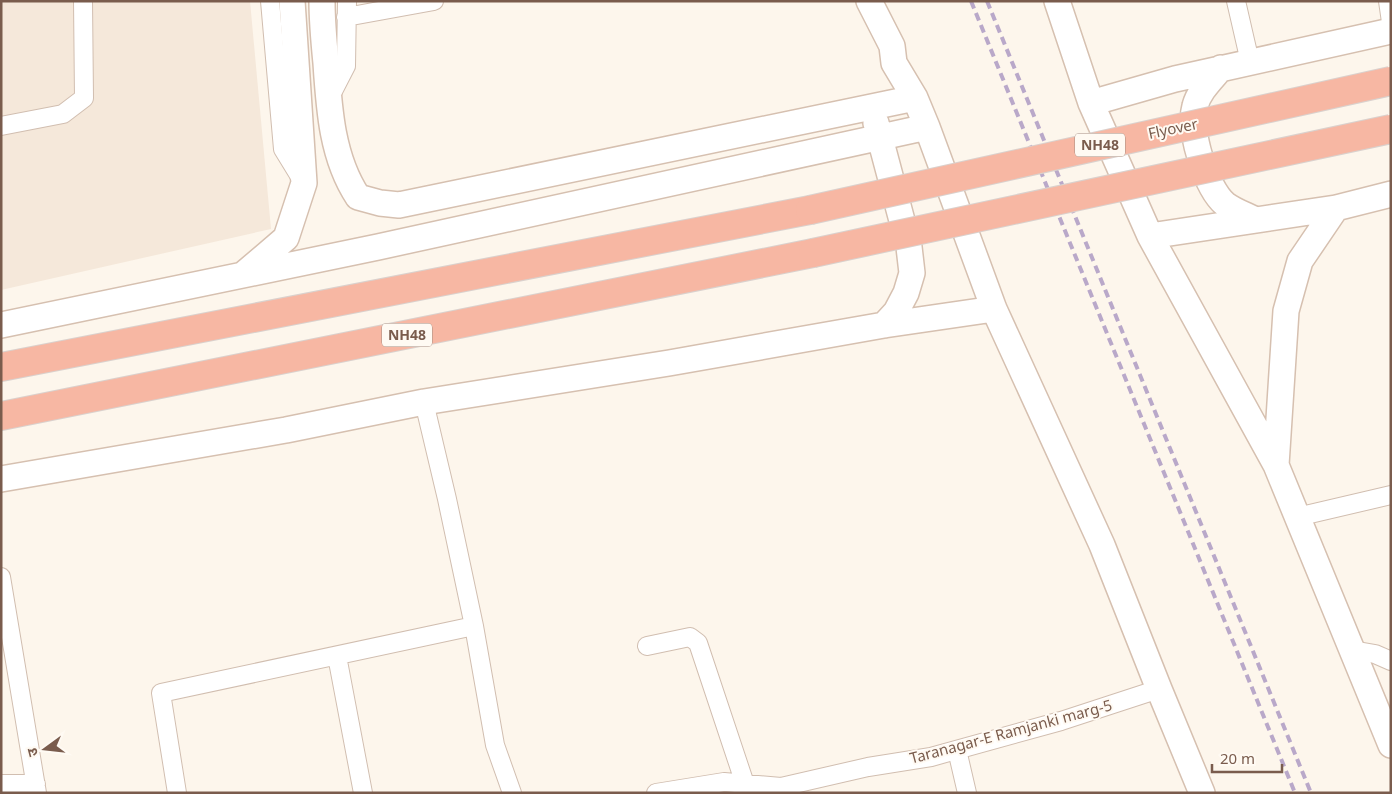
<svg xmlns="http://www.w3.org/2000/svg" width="1392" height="794" font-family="'Noto Sans','Noto Sans Devanagari',sans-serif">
<rect width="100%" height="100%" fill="#fdf6ec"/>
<path fill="#f5e8da" d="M1,1H250L271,229L1,290Z"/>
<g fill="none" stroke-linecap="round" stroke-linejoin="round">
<g stroke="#d1beb0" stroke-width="20">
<path id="street" d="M270,1L283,149L302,180
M1236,1L1250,62
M1388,1L1391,22
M346,17L434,1
M329,99L346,66L347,1
M1,126L63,114L84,98L83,1
M424,402L447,499L474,626L495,745L512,793
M1297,517L1391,495
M1,577L37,793
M647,646L690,637L698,643L745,784
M1352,650L1375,654L1391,661
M337,656L363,793
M957,750L967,793
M1,784H36
M177,793L161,693L474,626
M656,793L724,782L781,787L868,767L931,757L1061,721L1159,689"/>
</g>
<g stroke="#d6c0b0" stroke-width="28">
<path id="secondary" d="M322,1C322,22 324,43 326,63C329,109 332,158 358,197L380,203L399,205L915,98
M869,1L892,46L894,63L915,98L927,127L994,309L1102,545L1159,689L1202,793
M1057,1L1091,103L1150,236L1276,465L1391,745
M1221,68C1211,80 1199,91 1195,106C1188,130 1206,188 1225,204C1234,211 1246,215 1256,220
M1091,103L1175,79L1391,31
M876,123L909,247L912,273L906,293L896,312L884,325
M1150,236L1336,208L1391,194
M245,273L286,238L304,183L292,1
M1,325L378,247L927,127
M1276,465L1286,311L1300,261L1336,208
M1,479L286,430L424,402L669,363L884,325L994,309"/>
</g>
<g stroke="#dad1cd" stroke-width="30">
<path id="highway" d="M1,367L810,210
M1,416L813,253"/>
</g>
<use href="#street" stroke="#fff" stroke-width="18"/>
<use href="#secondary" stroke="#fff" stroke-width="25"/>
<use href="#highway" stroke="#f7b7a3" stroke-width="28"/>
<path stroke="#b9a8c9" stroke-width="4" stroke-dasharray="8 5" stroke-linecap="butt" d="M971,1L1295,793
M987,1L1311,793"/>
<g stroke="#dad1cd" stroke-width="30" stroke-linecap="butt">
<path id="highway-bridge" d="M810,210L1391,81
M813,253L1391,129"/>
</g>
<use href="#highway-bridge" stroke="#f7b7a3" stroke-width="28"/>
</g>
<g text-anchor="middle" stroke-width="4" stroke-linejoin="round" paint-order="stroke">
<g fill="#fffaf3" stroke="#a28b7f" stroke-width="1">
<rect x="1075" y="133.5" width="50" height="23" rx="4"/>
<rect x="382" y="323.5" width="50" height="23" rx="4"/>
</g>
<g font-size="14" font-weight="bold" fill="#7a5c4d">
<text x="1100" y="150">NH48</text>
<text x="407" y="340">NH48</text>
</g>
<g font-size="15" fill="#7a5c4d" stroke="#fffaf3">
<text transform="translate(1173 129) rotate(-12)" y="5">Flyover</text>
<text transform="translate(1011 732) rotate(-15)" y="5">Taranagar-E Ramjanki marg-5</text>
</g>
</g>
<rect width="1392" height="794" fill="none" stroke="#7a5c4d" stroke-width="5"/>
<g transform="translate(45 749) rotate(255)" stroke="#fffaf3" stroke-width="4" paint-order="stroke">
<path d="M0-4L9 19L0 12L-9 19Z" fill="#7a5c4d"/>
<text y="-8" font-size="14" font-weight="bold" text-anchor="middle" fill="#7a5c4d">उ</text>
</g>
<path d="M1212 764v8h70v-8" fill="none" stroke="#7a5c4d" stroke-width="2.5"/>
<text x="1220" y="764" font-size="15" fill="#7a5c4d" stroke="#fffaf3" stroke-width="4" paint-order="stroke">20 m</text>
</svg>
